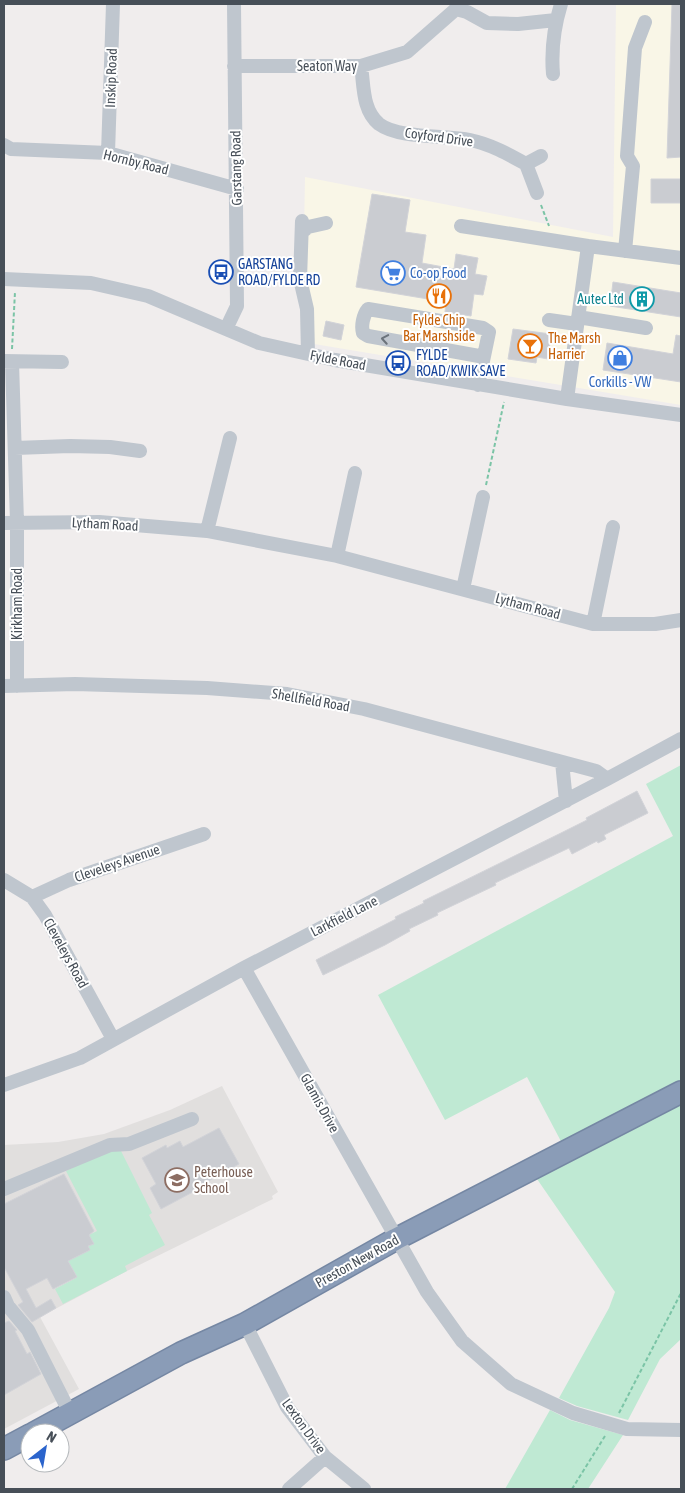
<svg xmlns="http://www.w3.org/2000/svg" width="685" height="1493" font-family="'Asap Condensed',sans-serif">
<rect width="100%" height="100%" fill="#f0eded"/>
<path fill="#f9f6e7" d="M616,4H681V405L302,342L305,177L613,237Z"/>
<path fill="#e1dfde" d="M222,1086L278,1192L272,1196L273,1199L127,1271L40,1317L79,1389L4,1429V1145L58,1142L104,1134L170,1110Z"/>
<path fill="#bfe9d3" d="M681,765V1084L564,1147L527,1077L445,1120L378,995L673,836L646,784Z
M681,1103V1339L660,1359L628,1420L577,1406L559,1398L609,1308L615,1292L537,1179Z
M118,1145L152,1213L149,1215L165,1245L125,1266L127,1271L63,1304L55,1289L76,1278L68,1261L93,1243L89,1235L97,1231L66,1171Z
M550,1410L570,1420L623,1435L588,1489H505Z"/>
<path fill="#caccd1" stroke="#d2d3d8" d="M672,4H681V157L667,158Z
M651,179H681V203H651Z
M372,194L410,200L405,232L426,235L422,263L454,269L456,254L478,258L475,274L487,276L483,295L474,294L471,316L445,312L446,302L356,287Z
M613,282L681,293V317L610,306Z
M326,321L344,325L341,340L323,336Z
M513,329L551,334L548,359L537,357L536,363L508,359Z
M676,335L681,336V382L603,370L607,343L673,354Z
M637,791L648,813L604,835L606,839L598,843L597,841L572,854L569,848L495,883L496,885L437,913L438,915L409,929L410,931L385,945L323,975L316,960L396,919L395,917L424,903L423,901L561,833L587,820L586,818Z
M219,1128L239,1164L203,1184L204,1186L161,1209L150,1188L156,1184L142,1158L166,1145L167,1148L180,1141L183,1147Z
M64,1174L94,1231L89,1235L94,1244L88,1246L90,1250L68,1261L77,1277L53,1289L47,1278L26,1289L36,1308L51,1299L56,1308L32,1322L18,1305L23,1302L4,1267V1204Z
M9,1321L17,1330L15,1331L27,1354L30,1352L41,1374L4,1395V1323Z"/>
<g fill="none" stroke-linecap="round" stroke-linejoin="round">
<g stroke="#7587a3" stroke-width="24">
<path id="highway" d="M34,1433L181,1353L245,1324L396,1239L681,1092
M4,1449L30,1435"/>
</g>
<path stroke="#7bc4a6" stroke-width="2" stroke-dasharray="4 2.5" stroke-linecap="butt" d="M541,205L549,226
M12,349L15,292
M486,485L504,402
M619,1413L681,1293
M572,1489L605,1436"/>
<path stroke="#bfc6ce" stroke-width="14" d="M456,9L467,12L487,23L518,24L556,20
M234,66H361L407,52L456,9L457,4
M361,66C364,85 362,110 379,124C399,139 446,135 470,140C490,144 508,154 526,164L537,193
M553,74C551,50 554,27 561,4
M4,145L11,149L108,153L237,189
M108,153L113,4
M526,164L541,156
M302,221L300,279L307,309L308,354
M461,226L588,246
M302,232L308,227L326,223
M625,251L633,166L627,156L635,48L645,22
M4,279L91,283L148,296L259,343L335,360L567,399L681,415
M578,317L646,328
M549,320L577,324
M226,329L237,306L234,4
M4,361L62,362
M12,362L17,522V686
M478,385L489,332L483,328L368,309C363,315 361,326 363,333L368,336L479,356L483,361
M567,399L588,246L681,258
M15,448L70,446L110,447L140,451
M4,523L99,522L207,531L337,556L593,624H655L681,620
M207,531L230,438
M337,556L355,473
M463,589L483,497
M593,624L613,527
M4,686L75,684L207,688L287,694L364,709L596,771L607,779
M562,762L566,801
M4,880L32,897L45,915L113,1039
M32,897L69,880L204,834
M244,968L427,1292L462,1341L511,1384L573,1413L627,1429L681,1430
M4,1085L80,1058L244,968L607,779L681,739
M4,1189L110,1145L129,1144L192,1119
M4,1297L8,1306L28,1330L70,1413
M245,1324L287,1407L325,1457L364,1489
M289,1489L325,1457"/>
<use href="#highway" stroke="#8a9cb7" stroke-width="21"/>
</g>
<defs><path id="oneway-chevron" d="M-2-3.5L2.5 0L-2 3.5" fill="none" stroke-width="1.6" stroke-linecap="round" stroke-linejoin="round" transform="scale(1.25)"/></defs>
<use stroke="#6b737b" href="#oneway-chevron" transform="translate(385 339) rotate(-170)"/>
<defs>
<g id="bus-ring" transform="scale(1.25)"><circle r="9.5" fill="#fff" stroke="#1a4fb4" stroke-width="1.5"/><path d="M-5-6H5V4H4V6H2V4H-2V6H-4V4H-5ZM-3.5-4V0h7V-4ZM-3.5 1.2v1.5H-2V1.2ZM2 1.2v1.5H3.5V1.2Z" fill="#1a4fb4"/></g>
<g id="supermarket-ring" transform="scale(1.25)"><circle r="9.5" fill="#fff" stroke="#3f7fe0" stroke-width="1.5"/><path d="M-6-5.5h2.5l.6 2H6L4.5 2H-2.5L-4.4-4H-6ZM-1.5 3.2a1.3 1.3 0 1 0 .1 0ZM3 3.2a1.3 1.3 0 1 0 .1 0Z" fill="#3f7fe0"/></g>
<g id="restaurant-ring" transform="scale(1.25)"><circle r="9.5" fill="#fff" stroke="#e8710a" stroke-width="1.5"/><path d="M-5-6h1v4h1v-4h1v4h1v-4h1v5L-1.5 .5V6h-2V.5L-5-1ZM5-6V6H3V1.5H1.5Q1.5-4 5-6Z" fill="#e8710a"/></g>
<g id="building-ring" transform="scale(1.25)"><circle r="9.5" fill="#fff" stroke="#0f9aa8" stroke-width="1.5"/><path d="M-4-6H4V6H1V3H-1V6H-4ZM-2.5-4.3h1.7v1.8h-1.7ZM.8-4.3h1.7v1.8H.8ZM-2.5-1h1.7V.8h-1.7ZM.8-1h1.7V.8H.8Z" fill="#0f9aa8"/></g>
<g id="bar-ring" transform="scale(1.25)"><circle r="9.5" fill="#fff" stroke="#e8710a" stroke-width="1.5"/><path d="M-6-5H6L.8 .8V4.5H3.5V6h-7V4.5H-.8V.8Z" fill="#e8710a"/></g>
<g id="shop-ring" transform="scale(1.25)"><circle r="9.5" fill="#fff" stroke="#3f7fe0" stroke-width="1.5"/><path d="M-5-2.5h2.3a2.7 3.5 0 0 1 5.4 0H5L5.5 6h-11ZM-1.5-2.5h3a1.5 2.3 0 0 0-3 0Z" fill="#3f7fe0"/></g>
<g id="school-ring" transform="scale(1.25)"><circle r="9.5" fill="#fff" stroke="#8d6e63" stroke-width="1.5"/><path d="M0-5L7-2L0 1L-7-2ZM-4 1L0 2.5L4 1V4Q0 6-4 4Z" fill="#8d6e63"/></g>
</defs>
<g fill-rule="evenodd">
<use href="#bus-ring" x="221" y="272"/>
<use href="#supermarket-ring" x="393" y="273"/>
<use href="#restaurant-ring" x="439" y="296"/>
<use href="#building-ring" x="642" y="299"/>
<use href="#bar-ring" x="530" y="346"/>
<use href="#shop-ring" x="620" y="358"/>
<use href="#bus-ring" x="398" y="363"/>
<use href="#school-ring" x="177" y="1180"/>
</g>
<g text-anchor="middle" stroke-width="4" stroke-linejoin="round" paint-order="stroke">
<g font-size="14" fill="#474f58" stroke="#fff">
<text x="327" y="71">Seaton Way</text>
<text transform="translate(111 78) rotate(-88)" y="5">Inskip Road</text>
<text transform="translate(439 137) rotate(8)" y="5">Coyford Drive</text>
<text transform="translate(136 162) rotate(14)" y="5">Hornby Road</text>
<text transform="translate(236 168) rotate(-91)" y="5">Garstang Road</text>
<text transform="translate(338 360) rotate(11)" y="5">Fylde Road</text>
<text transform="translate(105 524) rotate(3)" y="5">Lytham Road</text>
<text transform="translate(17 604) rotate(-90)" y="5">Kirkham Road</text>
<text transform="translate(528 606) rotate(15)" y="5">Lytham Road</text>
<text transform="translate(311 700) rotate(10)" y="5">Shellfield Road</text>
<text transform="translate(117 863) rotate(-19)" y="5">Cleveleys Avenue</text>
<text transform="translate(344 916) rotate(-27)" y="5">Larkfield Lane</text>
<text transform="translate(66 953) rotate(61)" y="5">Cleveleys Road</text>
<text transform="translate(320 1103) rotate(61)" y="5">Glamis Drive</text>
<text transform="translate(357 1261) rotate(-29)" y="5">Preston New Road</text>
<text transform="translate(304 1426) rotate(54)" y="5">Lexton Drive</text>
</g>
<g font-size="14" fill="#164399" stroke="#fff" text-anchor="start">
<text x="238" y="269">GARSTANG<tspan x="238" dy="16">ROAD/FYLDE RD</tspan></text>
<text x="416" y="360">FYLDE<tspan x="416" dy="16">ROAD/KWIK SAVE</tspan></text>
</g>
<g font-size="14" fill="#366cbe" stroke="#fff" text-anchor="start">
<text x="410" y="278">Co-op Food</text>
<text x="620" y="387" text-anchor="middle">Corkills - VW</text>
</g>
<g font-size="14" fill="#0d838f" stroke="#fff" text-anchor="end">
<text x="624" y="304">Autec Ltd</text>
</g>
<g font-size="14" fill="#c56008" stroke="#fff">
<text x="439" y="325">Fylde Chip<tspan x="439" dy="16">Bar Marshside</tspan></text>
<text x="548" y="343" text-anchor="start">The Marsh<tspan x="548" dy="16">Harrier</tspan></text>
</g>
<g font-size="14" fill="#785e54" stroke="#fff" text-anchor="start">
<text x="194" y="1177">Peterhouse<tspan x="194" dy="16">School</tspan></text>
</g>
</g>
<rect width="685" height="1493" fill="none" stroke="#474f58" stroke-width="10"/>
<g transform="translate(45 1448) rotate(31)"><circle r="24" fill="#ffffff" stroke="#b5b9bc"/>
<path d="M0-4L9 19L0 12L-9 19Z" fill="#2b64cc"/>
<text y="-8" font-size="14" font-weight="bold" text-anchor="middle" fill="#474f58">N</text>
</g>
</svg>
